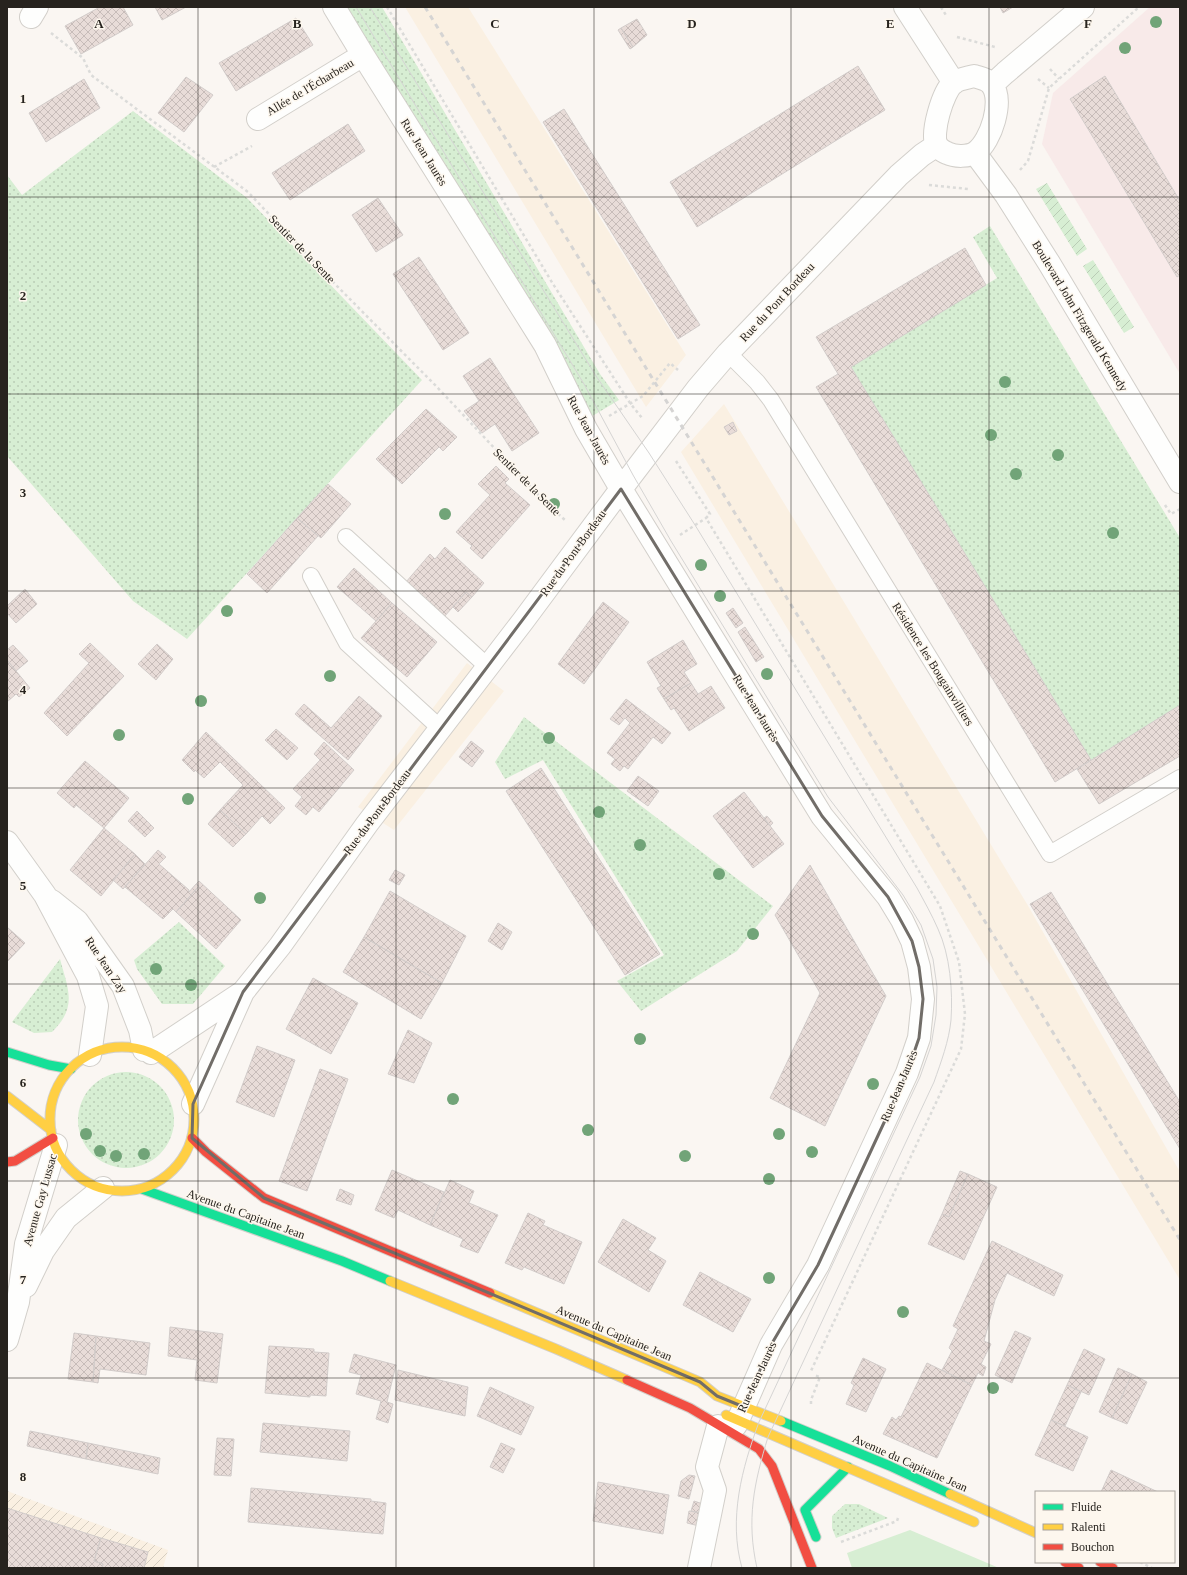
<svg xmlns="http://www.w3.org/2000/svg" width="1187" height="1575" font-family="'Times New Roman',serif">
<defs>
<pattern id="industrial-furrows" width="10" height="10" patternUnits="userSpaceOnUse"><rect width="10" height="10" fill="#faf0e2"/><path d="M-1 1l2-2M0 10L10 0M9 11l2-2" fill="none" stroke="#d6cec1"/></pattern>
<pattern id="grass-dots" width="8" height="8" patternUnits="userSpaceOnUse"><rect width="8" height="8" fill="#d7eed3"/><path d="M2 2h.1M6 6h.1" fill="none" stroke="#b9ccb5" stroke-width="1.8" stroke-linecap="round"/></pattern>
<pattern id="garden-furrows" width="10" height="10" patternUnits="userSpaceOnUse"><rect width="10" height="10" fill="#d7eed3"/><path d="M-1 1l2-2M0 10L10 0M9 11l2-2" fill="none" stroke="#b9ccb5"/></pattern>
<pattern id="building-cross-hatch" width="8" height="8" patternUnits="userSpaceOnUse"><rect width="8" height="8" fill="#e8dcd8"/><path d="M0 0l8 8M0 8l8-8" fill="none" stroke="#c7bcb9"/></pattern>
</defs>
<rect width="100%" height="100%" fill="#faf6f2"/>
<path fill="#faf0e2" d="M405,7H468L686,355L646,407Z
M724,404L1027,904L1180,1172V1280L681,452Z
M467,663L504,691L394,830L358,807Z"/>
<path fill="url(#industrial-furrows)" d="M7,1491L168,1550L163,1568H7Z"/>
<path fill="#f8eae9" d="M1150,7H1180V374L1042,144L1053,93Z"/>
<path fill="url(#grass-dots)" d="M347,7H382L600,374L619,400L589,418Z
M133,111L247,198L422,380L187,639L133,601L7,456V175L22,195Z
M990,226L1180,538V705L1091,760L851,367L997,278L973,237Z
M524,717L773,906L737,951L641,1011L617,981L664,955L543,760L505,779L495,762Z
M179,922L225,966L193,1004H162L137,969L134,960Z
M60,959C68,989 78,1007 52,1032L34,1033L12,1022Z
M78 1120a48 48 0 1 1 96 0a48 48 0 1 1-96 0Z
M845,1504H859L888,1518L836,1538L832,1528V1516Z"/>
<path fill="#d7eed3" d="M910,1530L999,1568H852L847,1553Z"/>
<path fill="url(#garden-furrows)" d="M1047,183L1087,249L1077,256L1036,189Z
M1093,260L1134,327L1124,333L1083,266Z"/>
<path fill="url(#building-cross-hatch)" stroke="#d2ccca" d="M100,7H123L133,25L81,54L65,26Z
M155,7H186L162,20Z
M1000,7H1013L1003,13Z
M296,18L313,45L236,91L219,63Z
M637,19L647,35L633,47L621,28Z
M621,28L633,47L630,49L618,30Z
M858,66L885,110L697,227L670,182Z
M1105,76L1180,201V275L1177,277L1070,99Z
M186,77L213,95L184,132L158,113Z
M84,79L100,108L46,142L29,113Z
M564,109L700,325L678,339L543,122Z
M348,124L365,151L290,200L272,173Z
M378,198L403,235L376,252L352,215Z
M965,248L986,285L851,367L1091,760L1055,782L816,387L838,374L816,337Z
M419,257L469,333L443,350L393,274Z
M490,358L539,433L512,451L495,424L482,433L464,411L479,401L463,376Z
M426,409L457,437L443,451L439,447L402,484L376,459Z
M733,422L737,431L729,435L724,427Z
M496,466L509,479L505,483L530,505L482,559L470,548L472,546L456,532L490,495L478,484Z
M328,484L351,504L321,538L297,518Z
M297,518L318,536L267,593L247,574Z
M445,547L484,583L472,597L466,592L444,617L406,582L430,554L435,559Z
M354,568L392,603L376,621L337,587Z
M25,589L37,604L16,623L7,613V606Z
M466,592L472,597L458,612L453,607Z
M603,602L629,622L584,684L558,664Z
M392,603L437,642L407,677L361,638Z
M733,608L743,623L736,628L726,613Z
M745,627L764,657L756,662L738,632Z
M683,640L697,664L684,672L691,683L664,699L657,688L661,686L647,662Z
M90,643L124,676L67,736L44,713L89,663L79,654Z
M157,644L173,659L156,680L138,664Z
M13,645L28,661L16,671L7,660V650Z
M7,660L30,688L19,697L16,694L7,702Z
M691,683L698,694L711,686L725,708L689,731L674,708L671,710L664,699Z
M359,696L382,716L348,760L295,714L304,704L331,728Z
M626,699L671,733L662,744L653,737L628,769L624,766L620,771L611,764L615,759L607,753L630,723L625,718L619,725L610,719Z
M1180,705V756L1099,804L1077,769Z
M276,729L298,748L287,760L265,740Z
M206,732L285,808L270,824L262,816L246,834L220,810L243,785L220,762L204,778L195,770L194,772L182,760Z
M471,741L484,751L472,767L459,757Z
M324,742L354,770L319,812L313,807L306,815L295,806L302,797L293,789L320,760L314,754Z
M85,761L129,798L104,828L76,805L74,808L57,793Z
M541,768L660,954L625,975L506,791Z
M638,776L659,791L648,806L627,791Z
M744,792L784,844L753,868L713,816Z
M220,810L246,834L233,847L208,824Z
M137,811L154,828L145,837L128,821Z
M767,816L773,823L770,826L764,818Z
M104,828L135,854L101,896L70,870Z
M158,850L166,857L159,864L189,890V892L196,884L199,886L176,912L173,909L163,919L125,887Z
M135,854L145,864L123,889L113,880Z
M810,865L886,996L825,1126L770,1098L820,993L775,915Z
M395,870L405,875L399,885L389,880Z
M199,881L241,920L216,949L176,912L199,886L196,884Z
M390,891L466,936L442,983L364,937Z
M1051,892L1180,1102V1149L1030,904Z
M498,923L512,932L502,950L488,941Z
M7,927L25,943L7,962Z
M364,937L442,983L421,1019L343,972Z
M313,978L358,1003L331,1054L286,1029Z
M408,1030L432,1043L414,1083L388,1074Z
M257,1046L295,1060L274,1117L236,1102Z
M320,1069L348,1079L307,1191L279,1181Z
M392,1170L444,1192L430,1225L398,1210L394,1218L375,1210Z
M960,1171L968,1174L949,1217L942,1214Z
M968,1174L997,1187L964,1260L928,1244L942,1214L949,1217Z
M450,1180L474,1191L469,1203L498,1215L478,1253L460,1246L463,1239L430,1225Z
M340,1189L354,1195L351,1205L336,1200Z
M528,1213L545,1221L543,1225L582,1242L564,1284L524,1267L522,1270L505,1263Z
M623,1219L656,1238L648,1250L666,1261L649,1292L598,1262Z
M992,1241L1063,1275L1054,1296L1007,1273L995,1300L984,1341L991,1344L981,1364L986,1367L983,1376L978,1373L972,1385L942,1370L952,1351L949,1348L958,1329L953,1326Z
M700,1272L751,1299L733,1332L683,1305Z
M170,1327L223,1334L217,1383L195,1380L197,1360L168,1356Z
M1015,1331L1031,1338L1012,1383L995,1375Z
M74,1333L96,1336L93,1382L68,1379Z
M96,1336L150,1343L146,1375L100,1369L98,1383L93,1382Z
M269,1346L314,1349V1352L329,1353L326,1396L310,1395V1397L265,1393Z
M1084,1349L1105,1359L1089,1395L1067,1385Z
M354,1354L396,1365L387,1402L393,1404L388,1423L376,1419L381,1401L356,1394L361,1375L349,1372Z
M863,1358L886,1369L866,1412L846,1404L854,1385L851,1383Z
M927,1363L972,1385L937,1458L883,1434L892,1417L896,1420L899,1416L901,1417Z
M1118,1368L1132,1374L1112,1418L1099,1412Z
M398,1370L468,1387L465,1416L395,1400Z
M1132,1374L1147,1382L1127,1424L1112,1418Z
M1067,1385L1081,1392L1065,1426L1051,1420Z
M490,1387L534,1407L521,1435L477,1416Z
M1051,1420L1088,1437L1073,1471L1035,1455Z
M263,1423L350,1431L347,1461L260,1452Z
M30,1431L88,1443L86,1459L27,1446Z
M217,1438L234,1439L231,1476L214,1475Z
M88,1443L160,1458L158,1474L86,1459Z
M501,1443L515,1449L503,1473L490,1467Z
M1111,1470L1158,1492H1101Z
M689,1475L695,1476L689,1499L678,1496L681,1481Z
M598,1482L669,1495L663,1534L593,1521Z
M251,1488L371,1499V1501L386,1503L383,1534L248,1522Z
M694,1501L703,1504L701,1513L691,1511Z
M7,1508L101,1538L94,1561L103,1564L102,1568H7Z
M689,1511L701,1513L699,1526L687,1523Z
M101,1538L148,1552L144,1568H102L103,1564L94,1561Z"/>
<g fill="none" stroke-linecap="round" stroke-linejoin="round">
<g stroke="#d2cfca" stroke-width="18">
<path id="lane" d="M728,353L757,382L771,400L1050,854L1180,778
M346,537L488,667
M311,576L347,643L440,728"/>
</g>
<g stroke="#d2cfca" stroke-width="24">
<path id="street" d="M334,7L363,55L545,345L586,429L621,489L822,816L888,897L902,920L912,941L919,967L923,999L919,1038L907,1073L818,1265L771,1345L736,1425
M905,7L954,83
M31,17L37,7
M974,76C980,78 988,79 992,85C1004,101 991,141 976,152C969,157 955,157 947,153C944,152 939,148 937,146C930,134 943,92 953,83C958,79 967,78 974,76Z
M992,85L1005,73L1083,7
M258,119L363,55
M975,153L1006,195L1049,263L1180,482
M7,842L45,895L88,976L97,1006L90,1055
M52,901L77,921L123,986L140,1030L144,1050
M151,1053L243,992
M193,1104L243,992L280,946L367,824L523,621L621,489L698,388L728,353L899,175L922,155L937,145
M26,1286L43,1251L66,1218L103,1188
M7,1340L18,1302L26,1244L56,1145
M699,1568L715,1490L707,1467L718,1426"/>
</g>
<g stroke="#d2cfca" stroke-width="11">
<path id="fast" d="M7,1052L49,1065L71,1069
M142,1189L342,1261L390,1281
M781,1421L890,1466L950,1494
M816,1537L805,1510L848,1467"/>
</g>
<g stroke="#d2cfca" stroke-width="11">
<path id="slow" d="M50 1119a72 72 0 1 1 144 0a72 72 0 1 1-144 0Z
M7,1096L51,1130
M390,1281L556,1349L627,1380
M490,1293L700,1382L717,1396L781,1421
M726,1415L974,1522
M950,1494L1036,1533"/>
</g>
<g stroke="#d2cfca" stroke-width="11">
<path id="jam" d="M192,1138L206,1152L264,1198L490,1293
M7,1162L15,1161L53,1138
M627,1380L690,1408L759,1449L772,1466L812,1568
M1065,1562L1079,1568
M1100,1562L1113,1568"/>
</g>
<path stroke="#dbdbd9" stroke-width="2.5" stroke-dasharray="3 3" stroke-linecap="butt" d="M387,7L553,284L630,403L642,418
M941,7L947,17
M51,33L83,58L91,75L248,192L335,284L436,386L546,503L565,520
M957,37L995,47
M1050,69L1059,79
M1038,79L1049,88
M214,167L252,146
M1020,170L1028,161L1049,88L1139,7
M929,185L968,189
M609,416L643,396L670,363L678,370
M676,461L710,514L706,518L940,906L959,962L965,1014L961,1049L810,1373
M1165,505L1171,514L1180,509
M680,535L706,518
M811,1404V1400L820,1377L814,1375
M841,1542L897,1521L898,1518
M1140,1562L1152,1568"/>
<use href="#lane" stroke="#fefefd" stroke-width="16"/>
<use href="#street" stroke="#fefefd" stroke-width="22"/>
<use href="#fast" stroke="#16e098" stroke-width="9"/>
<use href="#slow" stroke="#ffcf43" stroke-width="9"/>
<use href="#jam" stroke="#f24e42" stroke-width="9"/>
<path stroke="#d5d4d3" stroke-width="1" d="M356,7L584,384L633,475L671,541L828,797L903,895L921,925L933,959L937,987L936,1015L931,1046L920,1077L759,1422C742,1468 728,1519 742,1568
M370,7L502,223L596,376L649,453L695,525L917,888C924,901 932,915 938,929C950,955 953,991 951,1020C949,1041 941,1062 934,1082L768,1437C754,1483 746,1520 757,1568"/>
<path stroke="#d5d4d3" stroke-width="3" stroke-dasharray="5 5" stroke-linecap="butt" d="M425,7L1180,1240"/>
</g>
<g fill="#71a478">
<circle cx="1156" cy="22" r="6"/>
<circle cx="1125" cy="48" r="6"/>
<circle cx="1005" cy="382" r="6"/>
<circle cx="991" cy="435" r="6"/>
<circle cx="1058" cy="455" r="6"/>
<circle cx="1016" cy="474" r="6"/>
<circle cx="554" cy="504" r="6"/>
<circle cx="445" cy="514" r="6"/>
<circle cx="1113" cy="533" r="6"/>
<circle cx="701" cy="565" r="6"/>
<circle cx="720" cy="596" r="6"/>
<circle cx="227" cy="611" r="6"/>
<circle cx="767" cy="674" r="6"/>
<circle cx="330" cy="676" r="6"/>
<circle cx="201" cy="701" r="6"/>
<circle cx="119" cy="735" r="6"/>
<circle cx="549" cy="738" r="6"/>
<circle cx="188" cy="799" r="6"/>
<circle cx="599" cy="812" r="6"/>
<circle cx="640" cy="845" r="6"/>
<circle cx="719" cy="874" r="6"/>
<circle cx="260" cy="898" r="6"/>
<circle cx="753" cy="934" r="6"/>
<circle cx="156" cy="969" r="6"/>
<circle cx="191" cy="985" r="6"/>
<circle cx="640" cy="1039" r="6"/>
<circle cx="873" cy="1084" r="6"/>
<circle cx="453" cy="1099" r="6"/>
<circle cx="588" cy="1130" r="6"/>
<circle cx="86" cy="1134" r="6"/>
<circle cx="779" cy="1134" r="6"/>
<circle cx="100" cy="1151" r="6"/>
<circle cx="812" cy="1152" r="6"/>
<circle cx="144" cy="1154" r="6"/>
<circle cx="116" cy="1156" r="6"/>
<circle cx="685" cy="1156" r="6"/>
<circle cx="769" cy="1179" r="6"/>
<circle cx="769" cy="1278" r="6"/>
<circle cx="903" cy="1312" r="6"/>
<circle cx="993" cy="1388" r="6"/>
</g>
<path fill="none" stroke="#716d68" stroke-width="3" stroke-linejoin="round" d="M621,489L822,816L888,897L912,941L919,967L923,999L919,1038L907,1073L818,1265L771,1345L744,1407L717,1396L700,1382L264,1198L192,1138L193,1104L243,992Z"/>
<path fill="none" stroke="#27231e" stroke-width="1" stroke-opacity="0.55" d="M198,7V1568M396,7V1568M594,7V1568M791,7V1568M989,7V1568M7,197H1180M7,394H1180M7,591H1180M7,788H1180M7,984H1180M7,1181H1180M7,1378H1180"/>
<g text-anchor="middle" stroke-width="3" stroke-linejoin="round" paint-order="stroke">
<g font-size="12" fill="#27231e" stroke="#fdf7ee">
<text transform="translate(310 87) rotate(-31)" y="4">Allée de l'Écharbeau</text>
<text transform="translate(424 152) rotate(58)" y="4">Rue Jean Jaurès</text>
<text transform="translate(302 249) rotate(46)" y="4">Sentier de la Sente</text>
<text transform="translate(777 302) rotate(-47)" y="4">Rue du Pont Bordeau</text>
<text transform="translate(1080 316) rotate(59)" y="4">Boulevard John Fitzgerald Kennedy</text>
<text transform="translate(589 430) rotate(61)" y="4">Rue Jean Jaurès</text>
<text transform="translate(527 482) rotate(45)" y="4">Sentier de la Sente</text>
<text transform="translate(573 553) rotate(-54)" y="4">Rue du Pont Bordeau</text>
<text transform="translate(933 664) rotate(58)" y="4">Résidence les Bougainvilliers</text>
<text transform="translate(756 708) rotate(58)" y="4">Rue Jean Jaurès</text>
<text transform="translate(377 812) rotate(-53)" y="4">Rue du Pont Bordeau</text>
<text transform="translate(106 965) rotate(56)" y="4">Rue Jean Zay</text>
<text transform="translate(899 1086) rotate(-67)" y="4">Rue Jean Jaurès</text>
<text transform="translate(40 1200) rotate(-74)" y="4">Avenue Gay Lussac</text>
<text transform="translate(246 1214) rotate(20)" y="4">Avenue du Capitaine Jean</text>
<text transform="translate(614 1333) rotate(23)" y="4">Avenue du Capitaine Jean</text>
<text transform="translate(757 1377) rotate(-65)" y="4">Rue Jean Jaurès</text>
<text transform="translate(910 1463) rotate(24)" y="4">Avenue du Capitaine Jean</text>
</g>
</g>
<g font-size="13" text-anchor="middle" font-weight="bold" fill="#27231e" stroke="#fdf7ee" stroke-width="3" stroke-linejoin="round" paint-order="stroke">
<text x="99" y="28">A</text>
<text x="297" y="28">B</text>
<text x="495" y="28">C</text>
<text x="692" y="28">D</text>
<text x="890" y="28">E</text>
<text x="1088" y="28">F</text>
<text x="23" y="103">1</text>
<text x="23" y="300">2</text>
<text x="23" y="497">3</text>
<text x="23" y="694">4</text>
<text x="23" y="890">5</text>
<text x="23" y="1087">6</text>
<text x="23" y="1284">7</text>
<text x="23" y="1481">8</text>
</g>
<rect width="1187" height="1575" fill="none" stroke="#27231e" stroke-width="16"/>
<rect x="1035" y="1491" width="140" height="72" fill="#fdf7ee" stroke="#a7a29b"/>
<rect x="1043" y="1504" width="20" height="6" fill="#16e098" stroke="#a7a29b"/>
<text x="1071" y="1511" font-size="12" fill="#27231e">Fluide</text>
<rect x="1043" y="1524" width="20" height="6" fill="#ffcf43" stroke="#a7a29b"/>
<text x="1071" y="1531" font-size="12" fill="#27231e">Ralenti</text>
<rect x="1043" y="1544" width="20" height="6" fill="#f24e42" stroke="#a7a29b"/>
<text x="1071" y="1551" font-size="12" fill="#27231e">Bouchon</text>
</svg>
